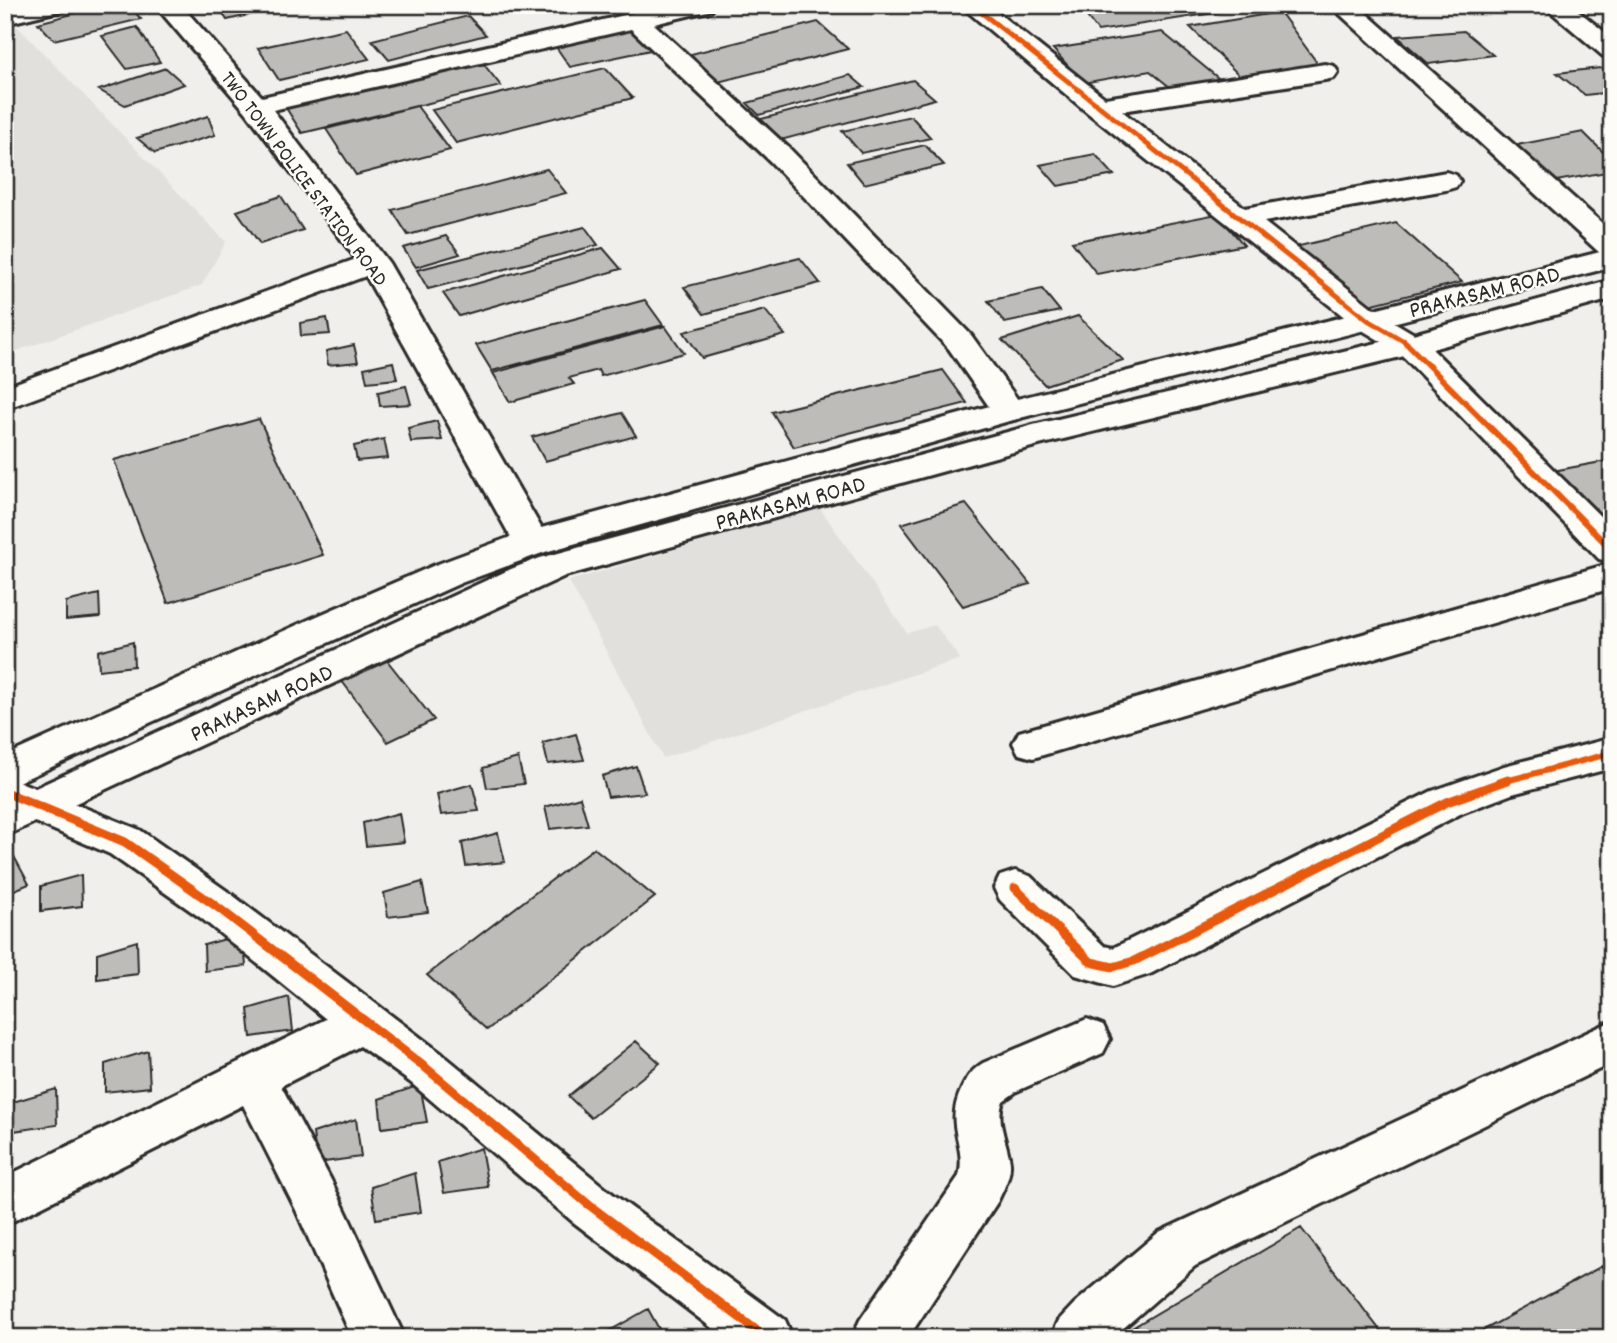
<svg xmlns="http://www.w3.org/2000/svg" width="1617" height="1343" font-family="Dekko,sans-serif">
<rect width="100%" height="100%" fill="#f0efeb"/>
<filter id="ink" filterUnits="userSpaceOnUse"><feTurbulence type="fractalNoise" baseFrequency=".0143" numOctaves="2"/><feDisplacementMap in="SourceGraphic" scale="14" xChannelSelector="R" yChannelSelector="G"/><feConvolveMatrix kernelMatrix="1 2 1 2 8 2 1 2 1" color-interpolation-filters="sRGB"/></filter>
<g filter="url(#ink)">
<path fill="#e1e0dc" d="M17,26L226,242L202,285L5,355V29Z
M819,507L907,633L935,625L960,659L663,758L569,581Z"/>
<path fill="#bdbcb8" stroke="#2b2b2b" stroke-width="2" d="M106,5H129L141,19L54,40L38,23Z
M220,5H293L227,20L218,6Z
M1078,5H1266L1098,31Z
M1280,12L1318,64L1241,77L1190,27Z
M468,16L486,35L389,60L372,40Z
M818,22L848,49L718,82L691,54Z
M137,27L160,62L127,69L102,36Z
M638,27L655,49L570,67L554,44Z
M346,29L369,59L279,80L258,48Z
M1464,31L1493,55L1429,64L1397,36Z
M1162,32L1223,82L1171,88L1150,71L1083,83L1053,49Z
M482,62L501,86L302,133L286,108Z
M166,68L184,84L125,105L99,90Z
M605,68L633,98L456,143L432,110Z
M1600,68L1612,75V92L1585,95L1557,73Z
M850,75L864,87L759,115L747,103Z
M913,80L935,99L781,140L761,119Z
M417,106L450,150L356,175L326,129Z
M208,116L215,135L155,153L137,138Z
M911,116L931,138L861,153L842,131Z
M1583,132L1612,161V171L1551,182L1517,145Z
M925,145L944,165L864,184L847,163Z
M1095,154L1114,175L1058,186L1040,165Z
M547,169L566,193L408,235L392,210Z
M281,196L303,230L260,244L237,211Z
M1217,214L1244,245L1097,274L1072,242Z
M1396,223L1462,282L1357,308L1295,247Z
M585,227L598,245L428,289L417,270Z
M446,236L460,254L416,267L403,248Z
M603,248L621,269L459,316L443,293Z
M800,258L820,283L704,314L684,287Z
M1042,289L1060,311L1005,323L988,301Z
M645,300L663,325L492,371L476,345Z
M765,310L785,335L702,358L684,332Z
M1078,316L1123,360L1045,385L1002,340Z
M327,318L330,334L301,336L300,323Z
M665,326L684,353L601,376L598,370L569,378L574,384L510,402L493,373Z
M354,345L358,362L328,365L326,351Z
M393,362L397,379L367,382L364,368Z
M943,370L967,403L794,447L772,412Z
M406,386L411,404L380,406L378,392Z
M622,413L636,436L545,461L532,437Z
M259,419L323,555L168,603L114,460Z
M437,421L442,440L411,442L408,428Z
M384,439L388,458L357,461L354,446Z
M1612,460V517L1595,520L1553,471Z
M966,504L1030,584L963,606L901,524Z
M99,594L100,617L66,620V602Z
M133,642L134,666L99,670L98,651Z
M386,659L434,720L388,742L341,680Z
M576,734L584,760L548,764L543,743Z
M518,758L524,784L487,788L483,768Z
M636,766L645,793L608,797L602,776Z
M472,784L479,811L441,815L437,794Z
M580,797L588,825L550,829L545,807Z
M399,813L404,842L366,846L363,823Z
M498,833L505,862L466,866L462,843Z
M5,840L29,884L5,894Z
M594,848L655,897L487,1030L427,975Z
M81,875L82,906L41,911V886Z
M422,882L428,912L388,917L384,893Z
M243,934L246,966L205,971L204,945Z
M137,941L138,974L97,979V953Z
M289,997L293,1031L251,1037L248,1009Z
M636,1041L660,1063L591,1118L568,1096Z
M148,1051L150,1087L105,1092V1064Z
M420,1085L427,1122L382,1128L379,1099Z
M56,1089L57,1125L13,1131V1102Z
M356,1119L361,1157L317,1163L313,1133Z
M481,1148L488,1187L444,1193L438,1162Z
M415,1173L421,1212L376,1219L371,1187Z
M1301,1228L1386,1338H1115Z
M1602,1266L1612,1277V1338H1469Z
M648,1309L664,1338H597Z"/>
<g fill="none" stroke-linecap="round" stroke-linejoin="round">
<g stroke="#2b2b2b" stroke-width="6">
<path id="minor" d="M22,5H66L63,10L5,24V9Z
M155,5H181L262,97L669,5H715L712,10L654,24L790,149L971,335L1026,411L1021,418L1009,421L997,418L949,349L770,161L631,29L273,110L389,263L550,543L545,552L532,555L519,552L366,276L5,409V387L356,259L246,112Z
M960,5H988L1105,98L1325,64L1334,66L1338,72L1334,78L1325,80L1122,111L1245,208L1446,172L1456,175L1460,181L1456,187L1446,190L1264,222L1379,313L1421,338L1612,528V562L1599,559L1399,352L1357,327L1088,113Z
M1330,5H1357L1612,232V257L1601,254Z
M1543,5H1571L1612,38V59L1603,56Z
M1612,563V588L1033,758L1019,754L1013,743L1019,732L1033,728Z
M1612,738V768L1512,794L1462,813L1150,974L1113,986L1075,975L1000,900L994,888L1000,876L1015,871L1030,876L1104,946L1113,948L1432,791L1504,766Z
M5,776L140,830L231,894L442,1054L606,1189L785,1320L793,1338H725L572,1221L410,1082L360,1046L281,1086L331,1180L405,1338H352L296,1210L243,1105L5,1225V1177L326,1019L201,918L110,854L5,809Z
M1087,1019L1103,1025L1110,1039L1103,1053L1017,1091L1003,1101C995,1121 1008,1143 1010,1163C1011,1176 1003,1190 998,1201L908,1338H852L860,1320L959,1176C967,1143 943,1127 962,1088C968,1076 972,1070 983,1063Z
M1612,1021V1063L1195,1266L1112,1338H1051L1059,1320L1075,1303L1159,1232Z"/>
</g>
<g stroke="#2b2b2b" stroke-width="6">
<path id="major" d="M1612,249V267L1020,418L545,552L461,583L5,788V756L315,617L435,565L519,534L997,404Z
M1612,280V299L1421,352L1039,445L565,576L5,836V802L511,569L540,558L1033,425L1402,337Z"/>
</g>
<use href="#minor" fill="#fdfcf7" fill-rule="evenodd"/>
<use href="#major" fill="#fdfcf7" fill-rule="evenodd"/>
<g stroke="#fdfcf7" stroke-width="9">
<path id="cycleway-far2" d="M972,5L1368,320L1407,343"/>
</g>
<g stroke="#fdfcf7" stroke-width="10">
<path id="cycleway-far1" d="M1404,341L1612,550
M1502,782L1612,753"/>
</g>
<g stroke="#fdfcf7" stroke-width="13">
<path id="cycleway" d="M5,792L125,842L216,906L426,1068L589,1205L767,1338
M1015,888L1091,962L1113,967L1134,961L1447,802L1508,780"/>
</g>
<use href="#cycleway-far2" stroke="#e8590c" stroke-width="5"/>
<use href="#cycleway-far1" stroke="#e8590c" stroke-width="6"/>
<use href="#cycleway" stroke="#e8590c" stroke-width="9"/>
</g>
</g>
<g text-anchor="middle" stroke-width="5" stroke-linejoin="round" paint-order="stroke">
<g font-size="21" fill="#2b2b2b" stroke="#fdfcf7">
<text transform="translate(305 178) rotate(53)" y="7">TWO TOWN POLICE STATION ROAD</text>
</g>
<g font-size="24" fill="#2b2b2b" stroke="#fdfcf7">
<text transform="translate(1484 291) rotate(-14)" y="8">PRAKASAM ROAD</text>
<text transform="translate(790 502) rotate(-15)" y="8">PRAKASAM ROAD</text>
<text transform="translate(261 702) rotate(-25)" y="8">PRAKASAM ROAD</text>
</g>
</g>
<rect width="1617" height="1343" fill="none" stroke="#fdfcf7" stroke-width="28"/>
<rect x="14" y="14" width="1589" height="1315" fill="none" stroke="#2b2b2b" stroke-width="2.5" filter="url(#ink)"/>
</svg>
